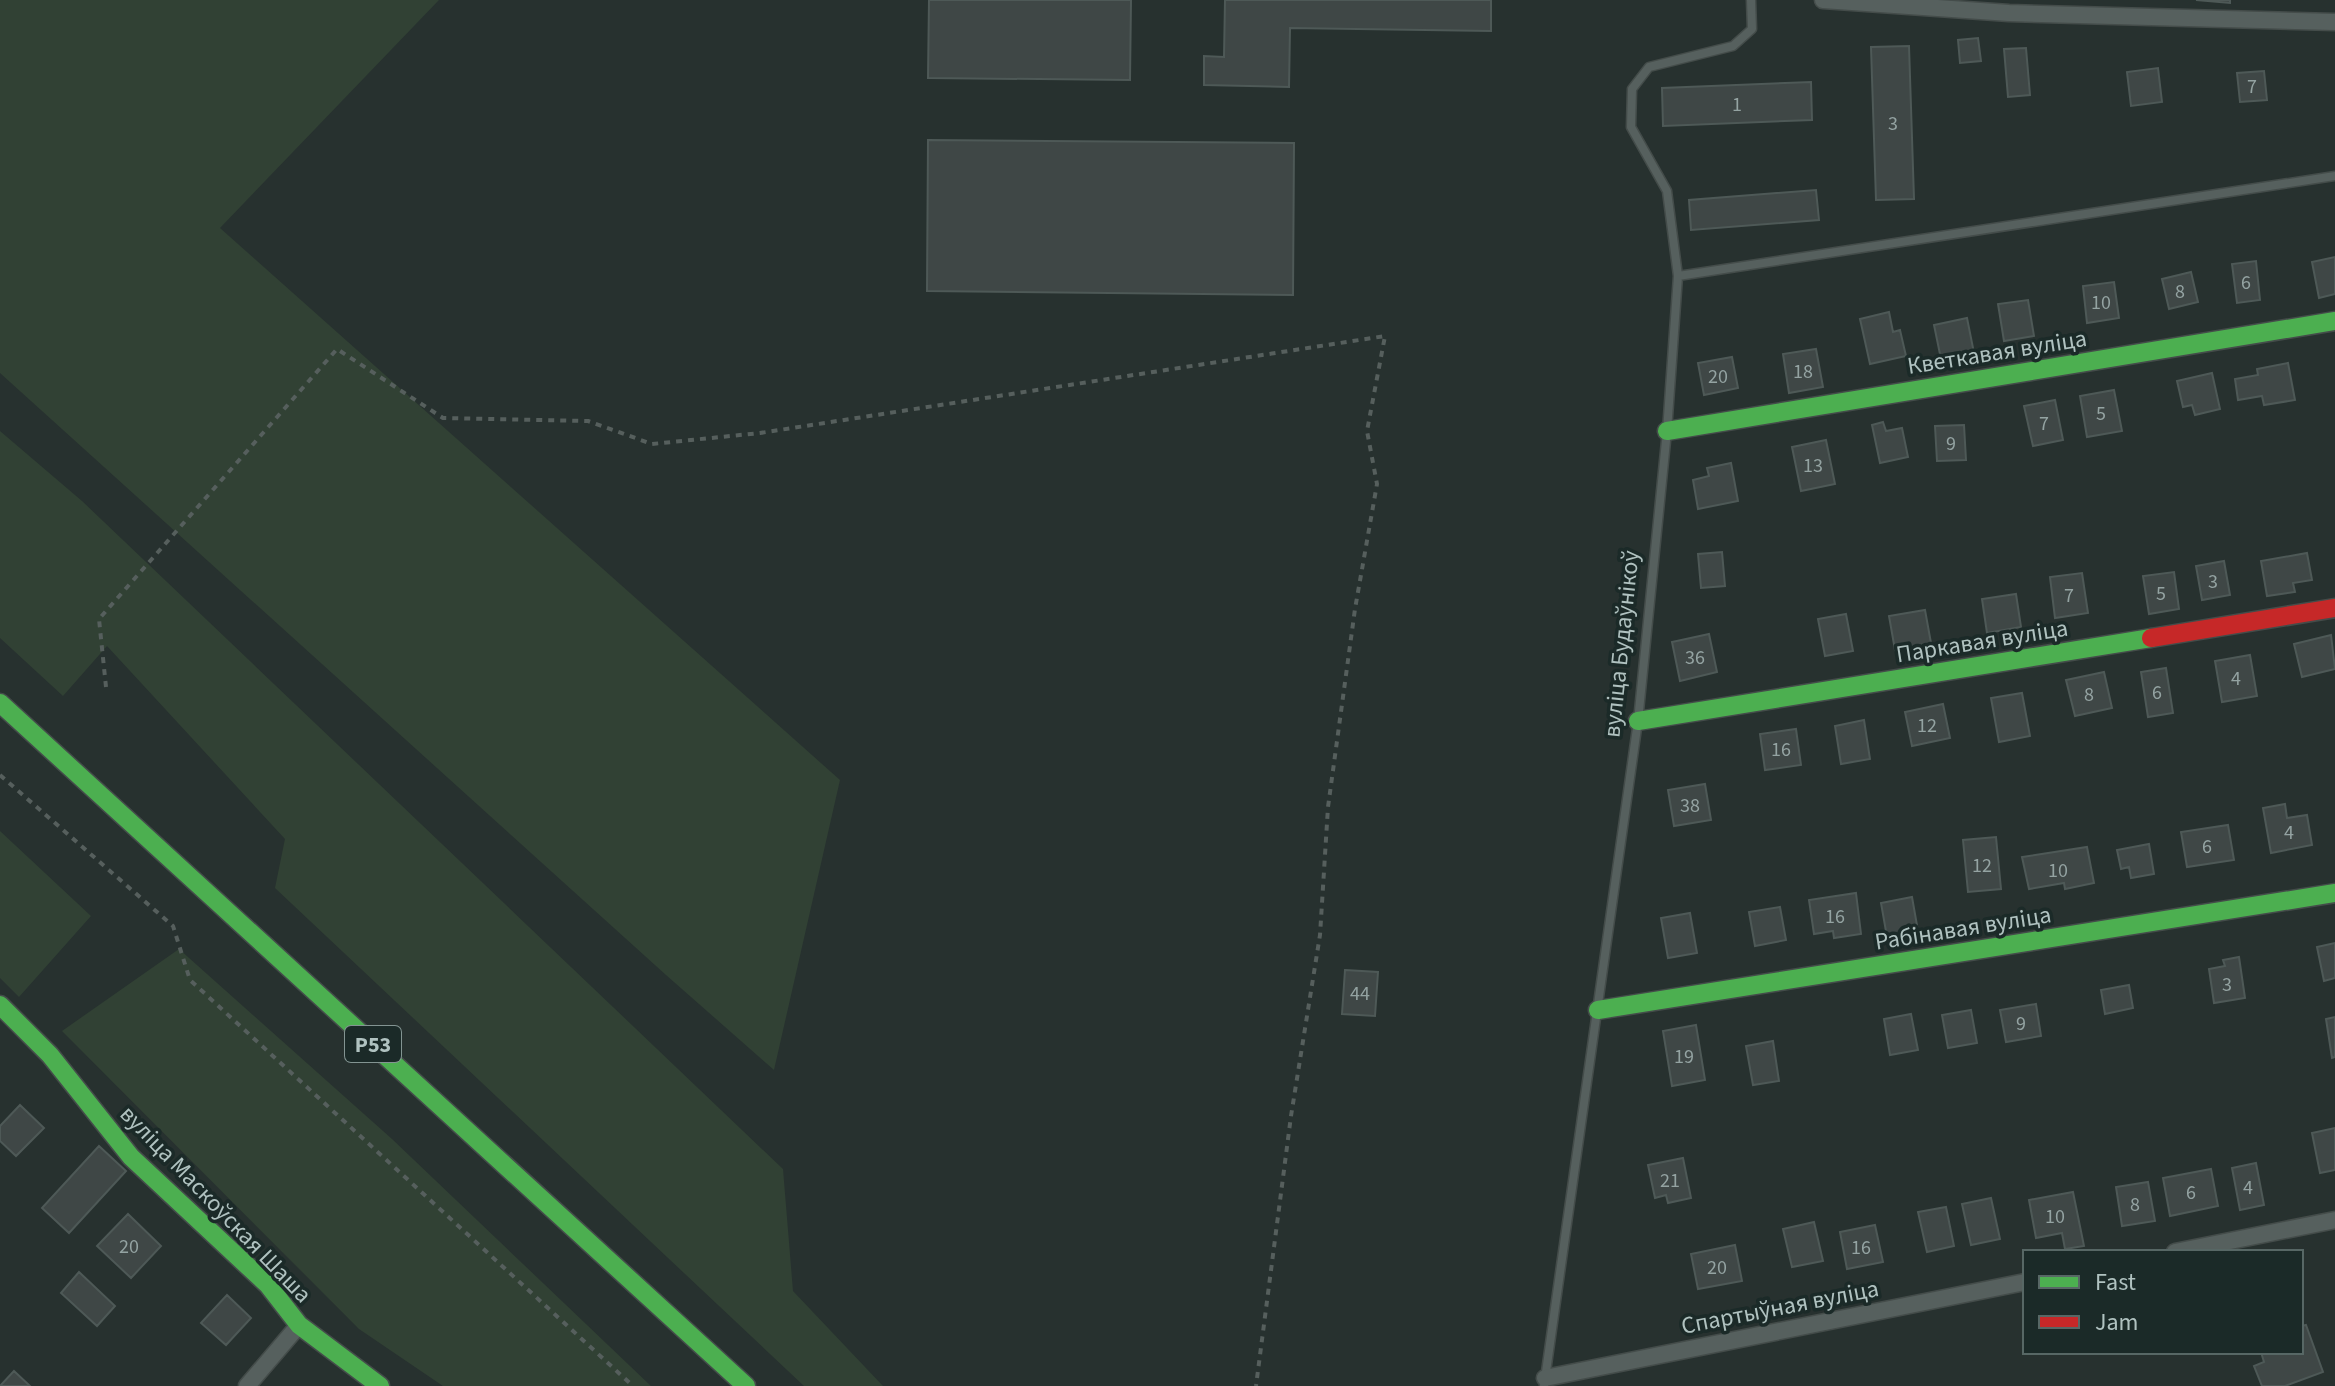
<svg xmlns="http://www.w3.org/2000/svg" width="2335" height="1386" font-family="'Source Sans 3',sans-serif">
<rect width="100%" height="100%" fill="#27312f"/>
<path fill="#314134" d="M0,0H439L220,228L840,780L774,1070L666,975L0,373Z
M0,431L82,501L783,1169L793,1291L883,1386H804L275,888L285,839L107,646L63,696L0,638Z
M0,831L91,916L19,997L0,978Z
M179,949L392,1139L651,1386H443L359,1329L62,1031Z"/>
<path fill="#3f4746" stroke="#4e5957" stroke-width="2" d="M929,0H1131L1130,80L928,78Z
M1225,0H1491V31L1290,28L1289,87L1204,85V56L1224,57Z
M2196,0H2230V3Z
M1978,38L1981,61L1960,63L1958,40Z
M1909,46L1914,199L1876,200L1871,47Z
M2026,48L2030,95L2008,97L2004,49Z
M2158,68L2162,102L2131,106L2127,72Z
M2264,71L2267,100L2240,102L2237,73Z
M1811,82L1812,120L1663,126L1662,88Z
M928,140L1294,143L1293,295L927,291Z
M1816,190L1819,220L1691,230L1689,200Z
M2335,257V294L2319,298L2312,262Z
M2256,261L2260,300L2237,303L2232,264Z
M2191,272L2198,302L2169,309L2162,279Z
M2114,282L2119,318L2087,323L2083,286Z
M2028,300L2034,336L2004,341L1998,304Z
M1889,312L1893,332L1900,330L1906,356L1870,364L1860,319Z
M1967,318L1974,353L1941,359L1934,325Z
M1816,349L1823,387L1789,393L1783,354Z
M1732,357L1738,388L1704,395L1698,363Z
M2288,363L2295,400L2264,405L2262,396L2238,400L2235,379L2258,375L2257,369Z
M2212,373L2220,409L2195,415L2192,405L2183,407L2177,381Z
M2114,390L2122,431L2087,437L2080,396Z
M2055,400L2063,440L2033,446L2024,406Z
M1883,422L1886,431L1902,428L1908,457L1880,463L1872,425Z
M1964,425L1966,460L1937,461L1935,426Z
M1826,440L1835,484L1801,491L1792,447Z
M1731,463L1738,501L1698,509L1693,480L1709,476L1707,468Z
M1722,552L1725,586L1701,588L1698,554Z
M2307,553L2312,580L2293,583L2295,592L2267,596L2261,561Z
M2224,561L2230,595L2202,600L2196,566Z
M2174,572L2179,609L2149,614L2143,576Z
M2082,573L2088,613L2055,618L2050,577Z
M2016,594L2021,627L1987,633L1982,599Z
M1925,610L1931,643L1895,650L1889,616Z
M1846,614L1853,651L1825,656L1818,619Z
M1709,634L1717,672L1680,681L1672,642Z
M2331,635L2335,669L2302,677L2294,644Z
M2250,655L2257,696L2222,702L2215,661Z
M2166,668L2173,713L2148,717L2141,672Z
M2104,672L2112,708L2075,716L2066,680Z
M2022,693L2030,736L1999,742L1991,698Z
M1943,704L1950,738L1912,746L1905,712Z
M1864,720L1870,759L1841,764L1835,726Z
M1796,729L1801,765L1765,770L1760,734Z
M1705,784L1711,820L1674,826L1668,790Z
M2285,804L2287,818L2307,815L2312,845L2271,853L2263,808Z
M2228,825L2234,860L2187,867L2181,832Z
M1996,837L2001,889L1968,892L1963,840Z
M2149,844L2154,874L2131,878L2129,867L2121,869L2117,850Z
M2087,847L2094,883L2065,889L2064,883L2029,889L2022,857Z
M1856,893L1861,934L1834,938L1833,931L1814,934L1809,900Z
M1912,897L1918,931L1887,937L1881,903Z
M1780,907L1786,940L1755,946L1749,912Z
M1690,913L1697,953L1668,958L1661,918Z
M2335,943V978L2324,981L2317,947Z
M2239,957L2245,998L2214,1003L2209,969L2225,966L2223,960Z
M1345,970L1378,972L1375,1016L1342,1014Z
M2129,985L2133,1008L2105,1014L2101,990Z
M2036,1004L2041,1036L2006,1042L2000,1010Z
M1971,1010L1977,1043L1948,1048L1942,1015Z
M1911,1014L1918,1050L1890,1055L1884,1019Z
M2335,1017V1057L2332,1058L2326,1019Z
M1696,1025L1705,1080L1672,1086L1663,1031Z
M1773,1041L1779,1081L1753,1085L1746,1046Z
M20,1105L44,1128L16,1156L0,1141V1126Z
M2335,1128V1170L2320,1173L2312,1133Z
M99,1146L126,1171L69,1233L42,1208Z
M1683,1158L1691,1198L1668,1203L1666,1195L1655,1198L1648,1165Z
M2256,1163L2264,1205L2240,1210L2232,1168Z
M2211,1169L2218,1206L2170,1216L2163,1178Z
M2148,1182L2155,1221L2122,1226L2116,1187Z
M2073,1192L2084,1246L2065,1249L2062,1233L2036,1238L2029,1200Z
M1991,1198L2000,1239L1971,1245L1962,1204Z
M1946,1207L1954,1246L1927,1252L1918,1212Z
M128,1214L161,1246L131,1278L97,1246Z
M1814,1222L1823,1261L1792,1267L1783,1229Z
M1875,1225L1883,1262L1847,1269L1840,1232Z
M1735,1245L1742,1281L1698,1289L1691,1254Z
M79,1272L115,1306L97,1326L61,1293Z
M227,1295L251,1318L226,1345L201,1323Z
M2306,1325L2323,1372L2285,1386H2262L2254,1366L2264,1362L2261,1352H2301V1326Z
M14,1371L30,1386H0Z"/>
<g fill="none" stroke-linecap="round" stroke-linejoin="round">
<g stroke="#444c4a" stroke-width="11">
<path id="lane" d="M1678,276L2335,176
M1544,1386L1638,721L1667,431L1678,276L1667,191L1631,127L1632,89L1649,67L1733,46L1752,29L1751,0"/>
</g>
<g stroke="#444c4a" stroke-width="19">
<path id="street" d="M1823,0L2009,13L2335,22
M2175,1252L2335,1220
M1545,1378L2025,1282
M247,1386L299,1325"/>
</g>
<g stroke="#444c4a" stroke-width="21">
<path id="fast" d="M1667,431L2335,321
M0,703L746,1386
M1638,721L2151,638
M0,1005L50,1055L131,1157L268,1285L299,1325L380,1386
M1598,1010L2335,893"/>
</g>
<g stroke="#444c4a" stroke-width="21">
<path id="jam" d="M2151,638L2335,608"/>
</g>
<path stroke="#565f5d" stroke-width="4" stroke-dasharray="6 6" stroke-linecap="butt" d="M106,687L99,619L337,349L443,418L588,421L652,444L760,433L1385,336L1367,431L1377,484L1355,609L1328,807L1320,935L1291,1116L1256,1386
M0,775L173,926L190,980L633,1386"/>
<use href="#lane" stroke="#56605e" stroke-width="8"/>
<use href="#street" stroke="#56605e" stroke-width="16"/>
<use href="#fast" stroke="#4caf50" stroke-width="18"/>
<use href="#jam" stroke="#c62828" stroke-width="18"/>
</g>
<g text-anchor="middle" stroke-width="7" stroke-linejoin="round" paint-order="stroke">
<g font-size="20" fill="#94a3a2">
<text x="2252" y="93">7</text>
<text x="1737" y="111">1</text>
<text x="1893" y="130">3</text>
<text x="2246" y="289">6</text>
<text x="2180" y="298">8</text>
<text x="2101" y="309">10</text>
<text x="1803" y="378">18</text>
<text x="1718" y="383">20</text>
<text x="2101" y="420">5</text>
<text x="2044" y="430">7</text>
<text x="1951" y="450">9</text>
<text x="1813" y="472">13</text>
<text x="2213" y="588">3</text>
<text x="2161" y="600">5</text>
<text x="2069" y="602">7</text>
<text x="1695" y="664">36</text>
<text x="2236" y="685">4</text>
<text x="2157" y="699">6</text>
<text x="2089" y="701">8</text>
<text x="1927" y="732">12</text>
<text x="1781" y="756">16</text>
<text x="1690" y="812">38</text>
<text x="2289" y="839">4</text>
<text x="2207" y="853">6</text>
<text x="1982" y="872">12</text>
<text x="2058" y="877">10</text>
<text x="1835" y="923">16</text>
<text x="2227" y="991">3</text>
<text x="1360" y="1000">44</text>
<text x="2021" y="1030">9</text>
<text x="1684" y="1063">19</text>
<text x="1670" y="1187">21</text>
<text x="2248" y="1194">4</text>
<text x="2191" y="1199">6</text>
<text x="2135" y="1211">8</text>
<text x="2055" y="1223">10</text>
<text x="129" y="1253">20</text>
<text x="1861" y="1254">16</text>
<text x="1717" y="1274">20</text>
</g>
<rect fill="#1b2a28" stroke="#839492" stroke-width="2" x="345" y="1026" width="56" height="36" rx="6"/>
<g font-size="22" font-weight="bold" fill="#b0c2c0">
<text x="373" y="1052">Р53</text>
</g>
<g font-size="24" fill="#b0c2c0" stroke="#1b2a28">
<text transform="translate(1997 352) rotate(-9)" y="8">Кветкавая вуліца</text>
<text transform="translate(1982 641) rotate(-9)" y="8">Паркавая вуліца</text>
<text transform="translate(1621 644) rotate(-84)" y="8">вуліца Будаўнікоў</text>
<text transform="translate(1963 928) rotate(-9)" y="8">Рабінавая вуліца</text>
<text transform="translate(216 1204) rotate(46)" y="8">вуліца Маскоўская Шаша</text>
<text transform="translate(1780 1307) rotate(-11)" y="8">Спартыўная вуліца</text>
</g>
</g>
<rect x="2023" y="1250" width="280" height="104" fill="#1b2a28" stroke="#576765" stroke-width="2"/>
<rect x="2039" y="1276" width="40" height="12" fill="#4caf50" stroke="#576765" stroke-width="2"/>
<text x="2095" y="1290" font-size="24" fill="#b0c2c0">Fast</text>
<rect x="2039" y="1316" width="40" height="12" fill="#c62828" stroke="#576765" stroke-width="2"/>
<text x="2095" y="1330" font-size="24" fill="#b0c2c0">Jam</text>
</svg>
